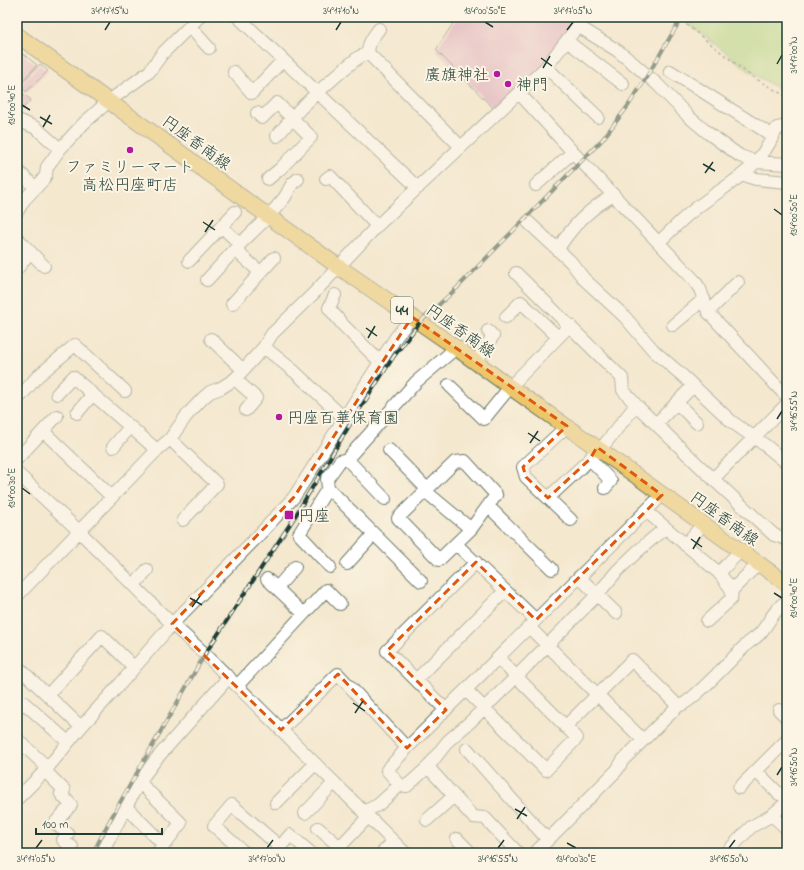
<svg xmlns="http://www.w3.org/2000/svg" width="804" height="870" font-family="'Indie Flower','Klee One',sans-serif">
<rect width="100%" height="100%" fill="#fcf5e5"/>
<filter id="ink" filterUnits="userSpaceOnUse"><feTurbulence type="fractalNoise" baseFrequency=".025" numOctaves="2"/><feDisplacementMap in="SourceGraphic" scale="8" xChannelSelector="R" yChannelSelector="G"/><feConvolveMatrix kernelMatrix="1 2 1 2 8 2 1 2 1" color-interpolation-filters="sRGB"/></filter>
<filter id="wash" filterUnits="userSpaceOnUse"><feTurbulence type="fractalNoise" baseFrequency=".012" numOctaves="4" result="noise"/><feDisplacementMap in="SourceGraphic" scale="16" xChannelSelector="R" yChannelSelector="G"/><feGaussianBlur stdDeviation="0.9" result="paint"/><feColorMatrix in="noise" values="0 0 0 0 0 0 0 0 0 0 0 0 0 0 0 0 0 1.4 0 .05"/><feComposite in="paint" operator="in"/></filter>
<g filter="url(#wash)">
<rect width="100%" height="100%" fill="#f4e8cf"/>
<path fill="#aed781" stroke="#668a5a" d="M680,17H787V94L752,73Z"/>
<g id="blocks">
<path fill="#da9dbe" d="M457,17H576L579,18L548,60L496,111L436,50Z
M23,54L37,65L20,83L17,80V60Z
M40,64L48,71L26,92L20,85Z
M21,92L31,100L21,110L17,107V97Z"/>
</g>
</g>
<g filter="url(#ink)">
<use href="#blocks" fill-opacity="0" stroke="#6a796a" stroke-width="1"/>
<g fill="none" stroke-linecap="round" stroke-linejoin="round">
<g stroke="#6a796a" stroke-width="14">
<path id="minor" d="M238,17L418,188
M578,26L618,51L634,64L657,84L689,117L708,133L740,156L757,162L787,164
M190,27L209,48
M567,41L623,84
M368,53C368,43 373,37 379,29
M546,67L598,117
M234,72L252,93L283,60
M519,93L581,161L694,280L700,289L708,312L787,397
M257,113L262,118L277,103L311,137L280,169L268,179
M18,120L36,128L60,149
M277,136L300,109L318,92L344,69L359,57L368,53L461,147
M773,136L777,128L783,127L787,129
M17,170L36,188
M743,175L756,179L787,182
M326,179L330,176L377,226
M536,185L573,152
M17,212L24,200L42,181L46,175L47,167L60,149L84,123L109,101L149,72L162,54L199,17
M528,222L571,262L584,279L624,316L654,351L683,376L732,422L765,445L787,463
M222,227L240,244
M17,238L44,266
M659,242C671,231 682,219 695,209C726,184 755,174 773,136L670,71
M558,249C572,226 590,208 614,195
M235,250L260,272
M189,261L235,212
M17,269L30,252
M516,273L622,378L623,390L636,405L713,479L774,535L787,539
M207,280L240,244L269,216L285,197L292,184L298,179
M335,295L329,308L343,325L380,362
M232,304L274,258
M708,312L738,282
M506,317L521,302L558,337
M673,325L704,299
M211,339L243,370
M264,347L295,372L344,418
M476,362L493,336L488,331
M235,379L256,398L246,410
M449,385L484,419L510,387L570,325
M57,394L73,377L157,450
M17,400L38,376L75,345L125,391
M677,403L697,423
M77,413L93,394
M656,424L690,389
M567,426L523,467L526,477L571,520
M43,431L112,497
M170,439L217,484L183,520
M113,447L130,427
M389,450L427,489
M600,450L636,405
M17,459L57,416
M347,459L385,499
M590,459L611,481L605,488
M465,461L496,495L471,529L439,560L398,518L455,462Z
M17,473L79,531L172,624L205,654L405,853
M713,479L787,404
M328,488L421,581
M425,491L471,529
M548,498L590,459L597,447
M488,506L552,569
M646,511L719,573L732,590
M456,544L536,620
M685,545L703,524
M347,564L374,534
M330,567L299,534L328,488L327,479L340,461L347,459L416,382L456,348
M719,573L740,551
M579,577L616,613
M267,579L304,614
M134,585L147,570
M277,588L295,567
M17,596L157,450L170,439L187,415L203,398L210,392L221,388L235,379L264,347L272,334L314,293L377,226L546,67L578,26L582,17
M707,621L731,599L732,590L758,564
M529,627L643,740
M17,666L81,727
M416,680L505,591
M237,686L326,590L340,604
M466,690L546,770L577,738L498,658
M48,695L102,636L134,667
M17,708L23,702L68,742
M446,710L387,651L476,562
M779,710L787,718
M565,727L632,660L678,706
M281,730L338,674L407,748
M17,739L48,768
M467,749L548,840
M428,767L448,741L470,722L516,677L597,595L617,571L639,550L665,528
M45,771L64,790L61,794L71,805L55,823L68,834L63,840L72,847L66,853
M756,771L779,794H787
M139,782L181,823L164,845
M400,785L407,786L428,767L473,817L485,818L518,853
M739,788L787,740
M17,799L45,771L81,727L121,683L172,624L258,536L294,497L396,337L412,317
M276,803L315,764
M125,806L164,845L157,853
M363,812L378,805L400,785L387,770L407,748L662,495
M305,813L334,783
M772,815L787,829
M427,820L454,796
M318,828L340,847
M457,839L471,853
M276,852L290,835L311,853
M102,853L139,782L157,758L229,677
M245,853L214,826L232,805L280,847
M334,853L368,817
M382,853L393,842
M535,853L617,770L623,760L678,706C690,705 734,656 746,645C751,640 758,637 762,631C770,621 775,608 787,601
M726,853L751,827L772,815L787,802"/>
</g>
<g stroke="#6a796a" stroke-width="17">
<path id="major" d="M17,35L336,265L448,342L510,387L600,450L787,584"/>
</g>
<path stroke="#6a796a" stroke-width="1.5" stroke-dasharray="3 3" stroke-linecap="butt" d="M677,17L751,76L787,97"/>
<use href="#minor" stroke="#fff" stroke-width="12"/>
<use href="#major" stroke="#ecc669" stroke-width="15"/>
<g stroke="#1f3d34" stroke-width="4">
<path id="rail" d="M93,853L110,820L205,654L294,518L349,426L394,356L420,322L457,288L602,140L628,106L643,83L682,17"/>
</g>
<use href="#rail" stroke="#fcf5e5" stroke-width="2.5" stroke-dasharray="8" stroke-linecap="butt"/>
</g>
</g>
<path d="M0 0H804V870H0ZM412,317L567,426L523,467L526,477L548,498L590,459L597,447L662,495L536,620L476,562L387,651L446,710L407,748L338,674L281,730L172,624L294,497Z" fill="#f4e8cf" fill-opacity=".55" fill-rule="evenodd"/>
<path fill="none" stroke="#de580e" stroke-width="3" stroke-dasharray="8 5" stroke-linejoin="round" d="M412,317L567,426L523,467L526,477L548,498L590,459L597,447L662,495L536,620L476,562L387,651L446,710L407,748L338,674L281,730L172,624L294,497Z"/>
<path fill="none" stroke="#1f3d34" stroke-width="1.5" d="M485,22L493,27M105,30L110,22M336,30L341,22M567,30L573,22M541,58L552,66M777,64L782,55M543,68L550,56M22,105L30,110M40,117L52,124M43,127L50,115M703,164L715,171M705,173L713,162M774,209L782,215M203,222L215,230M205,232L213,220M366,328L377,336M368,338L375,326M777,419L782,411M528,433L540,441M530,443L538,431M22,488L30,494M691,539L702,547M693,549L700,537M774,593L782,598M190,598L202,605M192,607L200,596M353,703L365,711M355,713L363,701M777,775L782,767M515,809L527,816M517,819L525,807M567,843L576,848M36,848L42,840M267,848L273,840M498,848L504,840M729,848L735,840"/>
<g fill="#b5179e" stroke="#fcf5e5" stroke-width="1.5">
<circle cx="497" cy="74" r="4"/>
<circle cx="508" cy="84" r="4"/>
<circle cx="130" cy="150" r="4"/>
<circle cx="279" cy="417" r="4"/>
<rect x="284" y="510" width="10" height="10" rx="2"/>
</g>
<g text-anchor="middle" stroke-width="4" stroke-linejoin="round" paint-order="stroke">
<rect fill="#fcf5e5" stroke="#617469" stroke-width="1" x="391" y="297" width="22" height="26" rx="3"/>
<g font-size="15" font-weight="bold" fill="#1f3d34">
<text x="402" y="315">44</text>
</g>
<g font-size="16" fill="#1f3d34" stroke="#fcf5e5" text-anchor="start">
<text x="489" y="80" text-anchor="end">廣旗神社</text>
<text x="516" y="90">神門</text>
<text x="130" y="172" text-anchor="middle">ファミリーマート<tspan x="130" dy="18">高松円座町店</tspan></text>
<text x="287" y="423">円座百華保育園</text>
<text x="298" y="521">円座</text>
</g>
<g font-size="16" fill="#1f3d34" stroke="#fcf5e5">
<text transform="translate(197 142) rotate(36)" y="6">円座香南線</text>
<text transform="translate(461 330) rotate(35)" y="6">円座香南線</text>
<text transform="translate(725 518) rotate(36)" y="6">円座香南線</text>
</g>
</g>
<rect width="804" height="870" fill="none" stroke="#fcf5e5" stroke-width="44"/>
<path d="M36 828v6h126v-6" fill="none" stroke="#1f3d34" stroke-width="2"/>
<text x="42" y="828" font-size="12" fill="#1f3d34" stroke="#fcf5e5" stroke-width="3" paint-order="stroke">100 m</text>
<rect x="22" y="22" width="760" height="826" fill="none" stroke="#1f3d34" stroke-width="1.5"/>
<g font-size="10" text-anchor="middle" fill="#1f3d34">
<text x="110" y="14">34°17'15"N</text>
<text x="341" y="14">34°17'10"N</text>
<text x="485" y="14">134°00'50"E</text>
<text x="573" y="14">34°17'05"N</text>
<text transform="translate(793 55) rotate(-90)" y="4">34°17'00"N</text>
<text transform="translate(11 105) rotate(-90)" y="4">134°00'40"E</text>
<text transform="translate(793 215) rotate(-90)" y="4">134°00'50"E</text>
<text transform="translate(793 411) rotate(-90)" y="4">34°16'55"N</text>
<text transform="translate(11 488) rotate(-90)" y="4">134°00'30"E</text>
<text transform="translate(793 598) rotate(-90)" y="4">134°00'40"E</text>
<text transform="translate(793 767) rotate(-90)" y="4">34°16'50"N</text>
<text x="36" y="862">34°17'05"N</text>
<text x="267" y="862">34°17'00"N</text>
<text x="498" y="862">34°16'55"N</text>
<text x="576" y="862">134°00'30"E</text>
<text x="729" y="862">34°16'50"N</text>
</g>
</svg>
